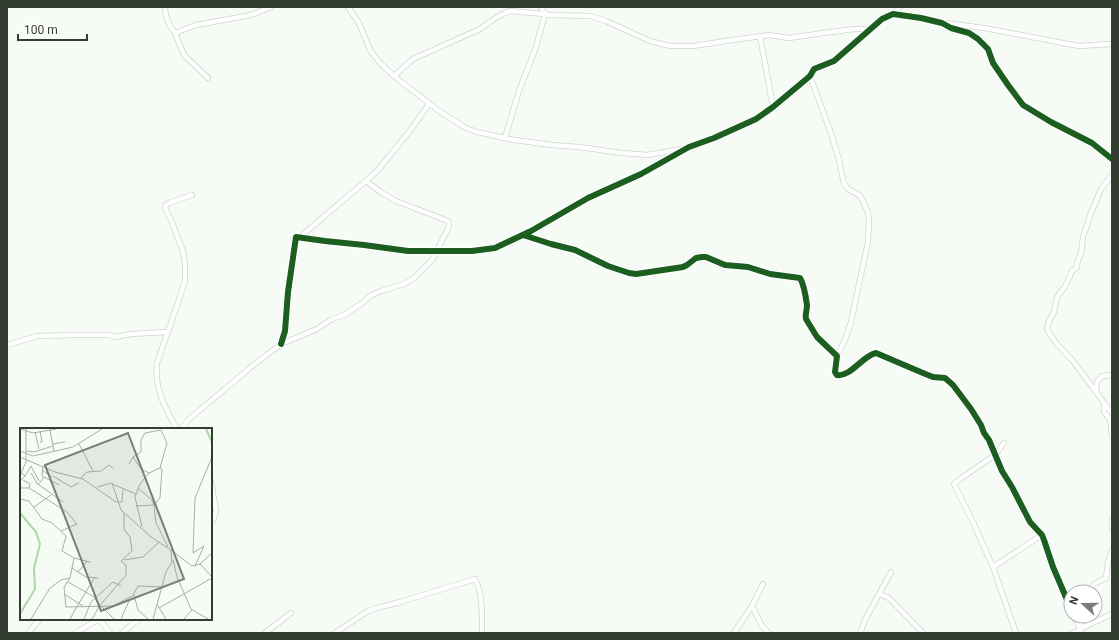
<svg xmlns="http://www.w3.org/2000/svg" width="1119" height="640" font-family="Roboto,sans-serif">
<rect width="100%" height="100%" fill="#f6fbf6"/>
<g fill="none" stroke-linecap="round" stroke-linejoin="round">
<g stroke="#cfd6ce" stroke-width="6">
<path id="minor" d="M165,7C165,18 169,25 175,33
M348,7L359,23L370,50L380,63L394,76L439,111L466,128L477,132L514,140L552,145L579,147L622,153L648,155L686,148
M541,7L545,14L549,15L590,16L606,21L650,41L670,46H693L732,40L769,35L789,38L823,33L855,29H869
M893,14L900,7
M944,23L984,28L1079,46L1112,44
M760,36L773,107
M394,76L413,59L480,29L497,17L509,11L545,14L536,47L519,91L505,138
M810,76L831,133L839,160L844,184L848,189L859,195L863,201L868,212L869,220L868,242L851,322L845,340L837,356
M208,78L184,55L175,33L196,25L251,15L271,7
M523,235L551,244L575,250L608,266L629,273L636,274L643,273L683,267L687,265L696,258L702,257H706L725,265L748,267L770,274L800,278C804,284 806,298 807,305C807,310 805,314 806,319L817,337L837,356L835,372L837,375C851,377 862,356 876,353L923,373L933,377L945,378L953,385L971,409L981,425L984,433L989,440L1002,471L1012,487L1030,522L1042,535L1044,540L1053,567L1071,609
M300,237L334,208L366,181L378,170L409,132L429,104
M281,344L285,331L288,292L296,237L325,241L364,245L408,251H472L495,248L531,231L588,198L641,174L689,147L714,138L756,119L773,107L810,76L814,69L834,61L882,19L893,14L921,18L942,23L951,28L969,33L978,39L988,49L993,63L1008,85L1023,105L1051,122L1092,143L1112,159
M7,345L37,336L76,335H109L115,337L131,334L167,332
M1112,375L1102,376L1097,382L1096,391L1097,393L1104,403V412L1110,419L1112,436
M1097,393L1073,361L1057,344L1049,333L1047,329L1049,321L1054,312L1056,301L1059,294L1065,287L1072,271L1077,267V263L1081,253L1083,237L1091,213L1101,189L1112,175
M1104,403L1112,413
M177,429C165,408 154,388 157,363L180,297L185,280V264L183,251L171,220L165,208L166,205L169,203L192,195
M181,429L189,419L231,384L251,367L281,344L317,329L332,319L344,315L361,304L370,296L381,291L404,284L414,278L432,260L448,229L449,224L448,221L396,201L382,193L366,181
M1004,443L995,455L960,479L954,484L973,522L993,567L1016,633
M211,481L216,511L213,520L211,521
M1112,520V528
M993,567L1042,535
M1089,592C1093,582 1097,583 1106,578L1108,562L1112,550
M880,594L889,598L923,633
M752,606L762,626L769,633
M1074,616L1080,629
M99,619L110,633
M1080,629L1112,614
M28,633L40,619
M75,633L99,619
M122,633L139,619
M265,633L291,613
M335,633L368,611L377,608L400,602L475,579C483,592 482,618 482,633
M734,633L752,606L763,584
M860,633L866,618L891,572
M1072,633L1080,630V631
M1080,633L1083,616"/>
</g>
<use href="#minor" stroke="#fefefe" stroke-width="4.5"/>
<g stroke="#fff" stroke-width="8">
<path id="cycleway" d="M523,235L551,244L575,250L608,266L629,273L636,274L643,273L683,267L687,265L696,258L702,257H706L725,265L748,267L770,274L800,278C804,284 806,298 807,305C807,310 805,314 806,319L817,337L837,356L835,372L837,375C851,377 862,356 876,353L923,373L933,377L945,378L953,385L971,409L981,425L984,433L989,440L1002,471L1012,487L1030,522L1042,535L1044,540L1053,567L1071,609
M281,344L285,331L288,292L296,237L325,241L364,245L408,251H472L495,248L531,231L588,198L641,174L689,147L714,138L756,119L773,107L810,76L814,69L834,61L882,19L893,14L921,18L942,23L951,28L969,33L978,39L988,49L993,63L1008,85L1023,105L1051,122L1092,143L1112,159"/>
</g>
<use href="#cycleway" stroke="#1b5e20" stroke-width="6"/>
</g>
<g transform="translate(20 428)">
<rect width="192" height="192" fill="#f6fbf6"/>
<path fill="none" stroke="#add7a6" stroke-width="2" d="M186,1L192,14M0,85L16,104L20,116L14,140L15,161L0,186"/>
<path fill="none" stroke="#a8afa7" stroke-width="1" d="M0,1L13,5L36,1M6,1V31M30,2L34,23M20,3L22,14H20M15,4L19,21M33,16L45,14M59,16L73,43M0,23L13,28L53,19L82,1M7,23L14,24L33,18M0,29L35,44L63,51L96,74H102L103,62M113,29L121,24V12L125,5L141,2L147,15L140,40L129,45L120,56L115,69L122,99M109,36L113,29L121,41L129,45M23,38L22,48L39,57M140,40L142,41L140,70L134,77L136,95L148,119M22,42L32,49M11,45L18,57L24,49M0,47L7,32M5,48L11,38L19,53M33,48L51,59L59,55M61,50L67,44L81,43L89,37L93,40M3,52L10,56L9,60M0,53L5,48L1,45M92,56L116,66M19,57L43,74M77,59L92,55L101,82L131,109L151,122L152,134L146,144L133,191M0,60H9L47,84L57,96L41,103M0,71L9,73L22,91L32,95L46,108L42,123L54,130L50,150L44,159L46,179L93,178L114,167L118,182L128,191M116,78L134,77L132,72L118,60M14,79L31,67M151,122L172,138L180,136L192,149M54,130L70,134M104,132L123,129L139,114M153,132L157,149L171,181L188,191M180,136L192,125M175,138L184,118L173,125L175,70L192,29M52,140L66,149L78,150M58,144L67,133M48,154L76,170M44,166L63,178M113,167L118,158L142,159M81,176L106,147V137L101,133L112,123L110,109L104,101V85M137,176L146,191M80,177L94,191M56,180L75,149M139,180L192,150M11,191L30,160L41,152L50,150M50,191L56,180M64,191L71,174L93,154L101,158M72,191L80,177L75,171M101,191L110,171M164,191L172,182"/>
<path fill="#777f76" fill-opacity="0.15" stroke="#777f76" stroke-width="2" d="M108,5L164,151L81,183L25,37Z"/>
<rect width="192" height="192" fill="none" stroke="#333c31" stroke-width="2"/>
</g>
<rect width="1119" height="640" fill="none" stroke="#333c31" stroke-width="16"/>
<g transform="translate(1083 604) rotate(291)"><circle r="19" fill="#ffffff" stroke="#adb1ad"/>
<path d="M0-3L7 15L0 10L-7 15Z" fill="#777f76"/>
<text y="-6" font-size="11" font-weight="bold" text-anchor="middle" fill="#333c31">N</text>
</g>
<path d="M18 34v6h69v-6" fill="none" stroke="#333c31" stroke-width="2"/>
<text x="24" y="34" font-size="12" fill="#333c31" stroke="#ffffff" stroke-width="3" paint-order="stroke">100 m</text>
</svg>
